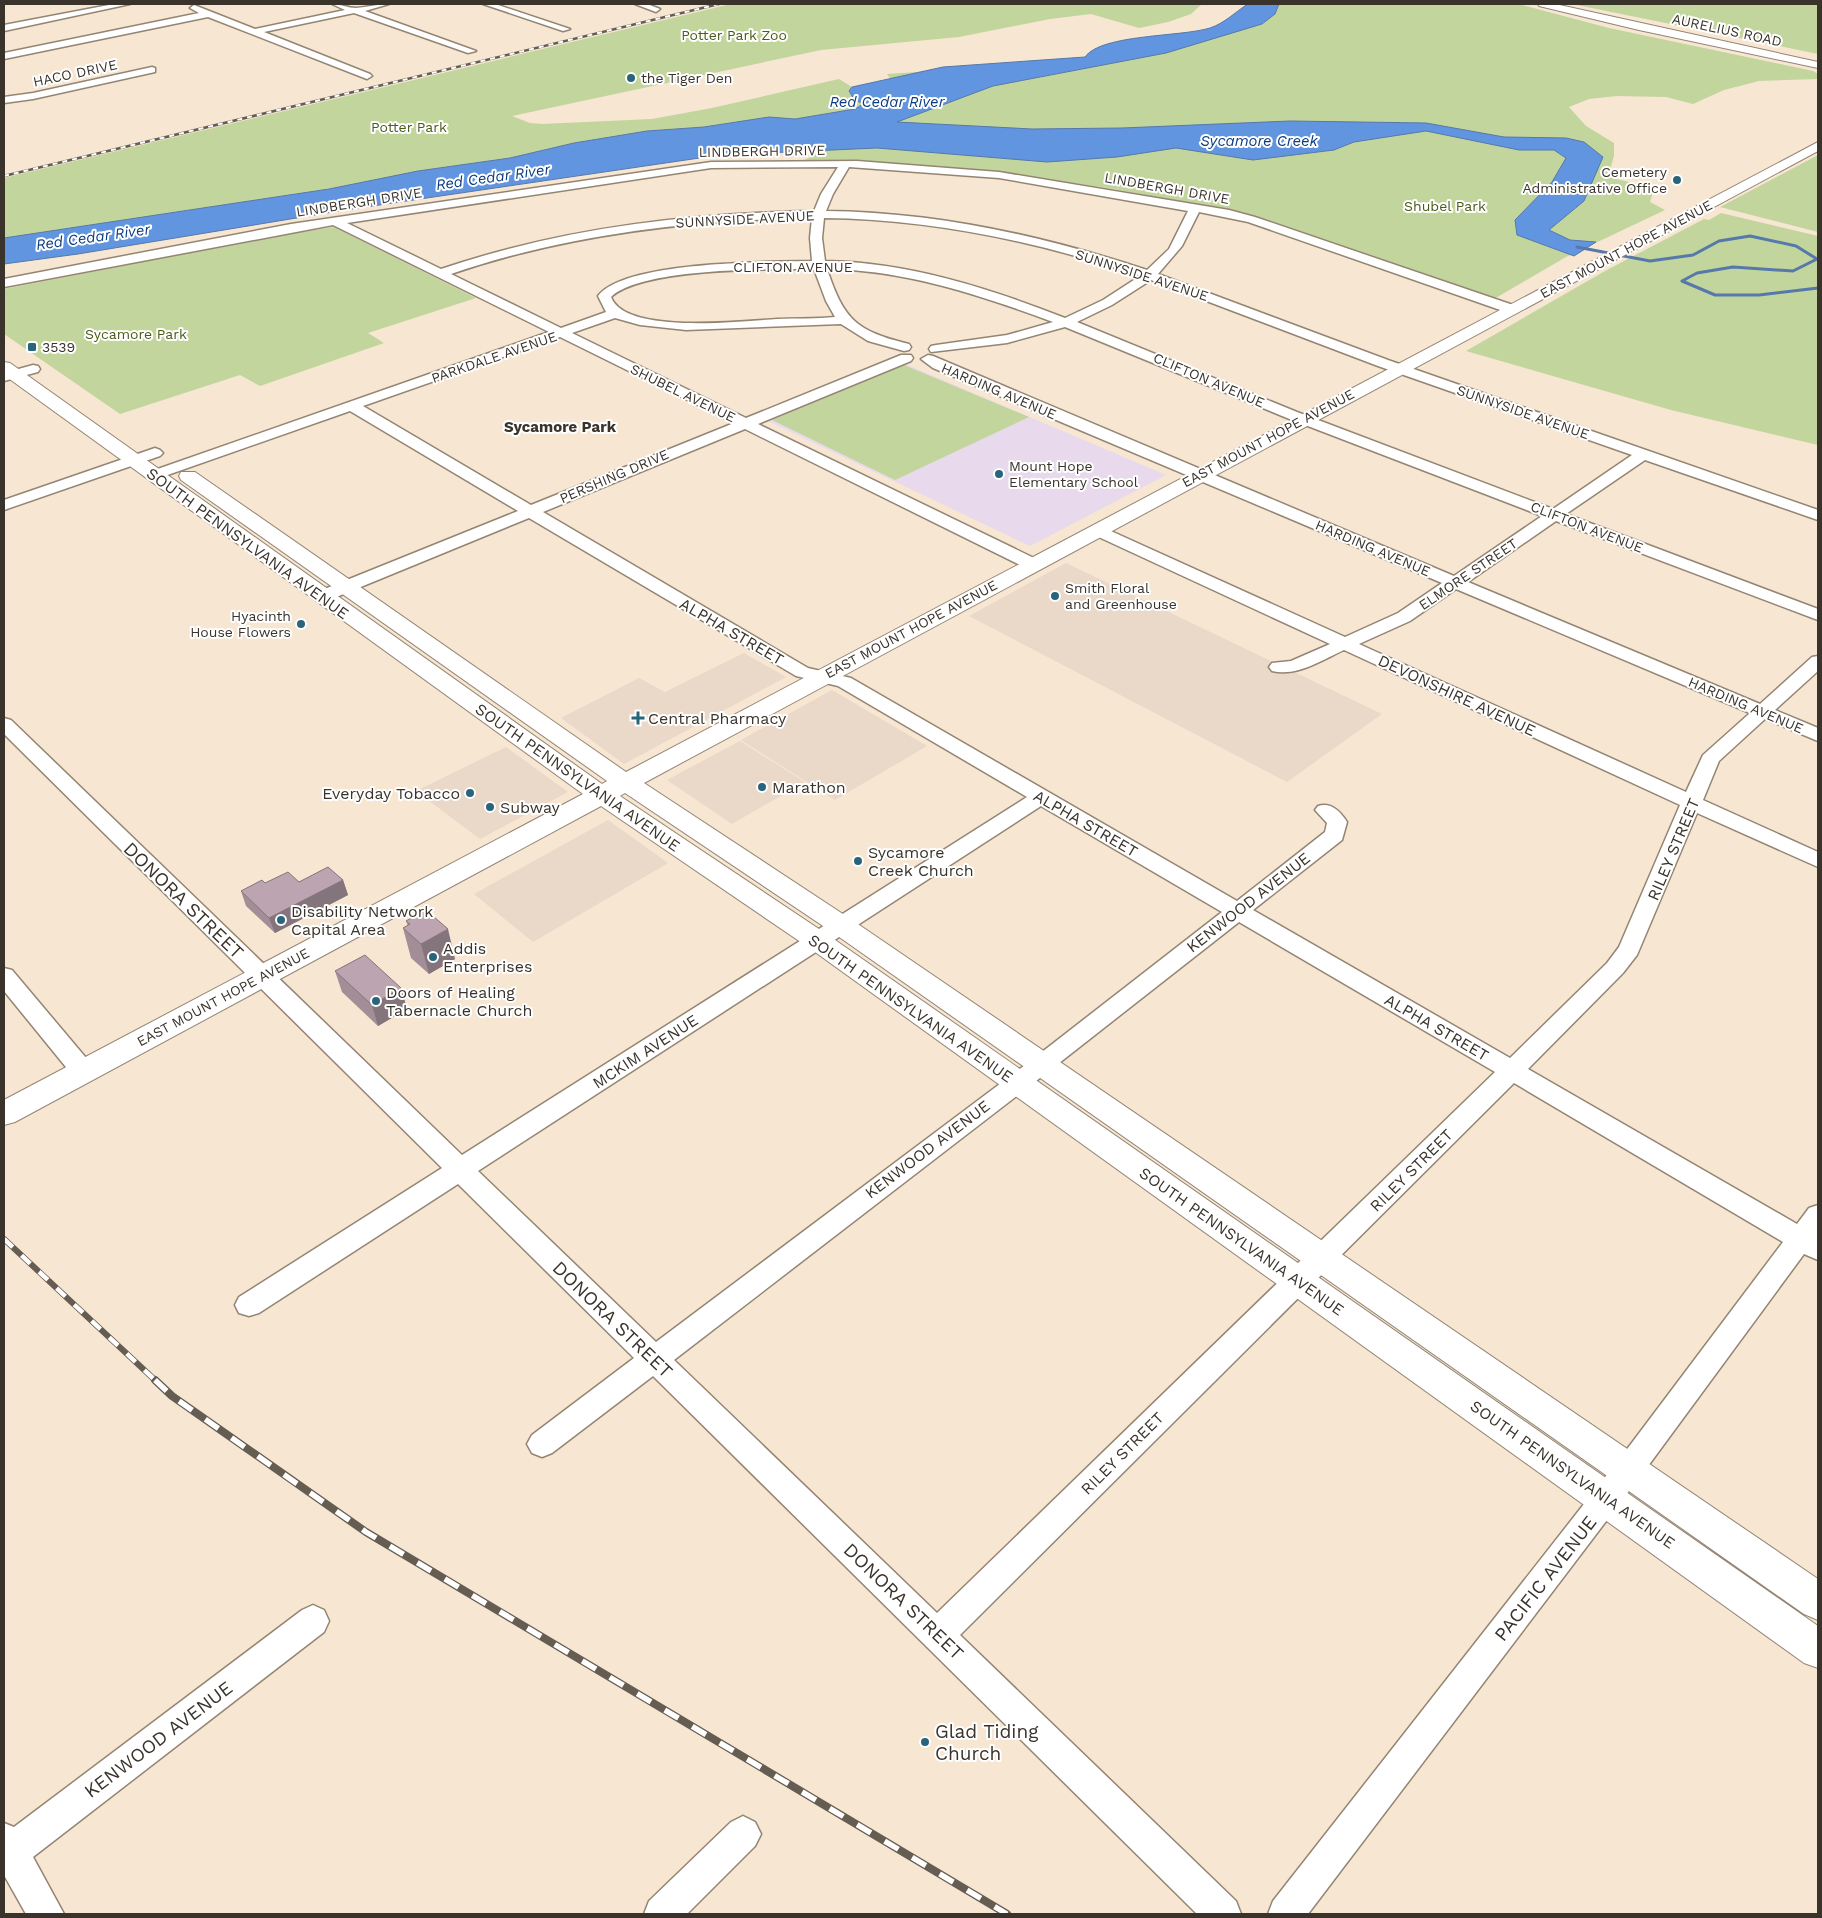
<svg xmlns="http://www.w3.org/2000/svg" width="1822" height="1918" font-family="'Work Sans',sans-serif">
<rect width="100%" height="100%" fill="#f6e6d2"/>
<path fill="#ead8c8" d="M1066,563L1382,714L1287,782L969,616Z
M744,653L786,677L624,764L561,718L639,678L665,692Z
M832,690L927,746L835,800L741,740Z
M740,741L805,782L732,824L667,780Z
M506,747L568,792L480,839L416,791Z
M608,820L668,863L533,942L474,894Z"/>
<path fill="#e8d9ec" d="M905,364L1166,475L1030,546L768,421Z"/>
<path fill="#c2d59d" d="M731,4H1202L1191,14L1168,22L1139,28L1091,14L1050,19L959,37L821,50L512,116L530,123L542,124L652,119L712,108L839,79L852,87L849,91L863,103L855,109L795,119L769,117L704,127L647,131L574,143L510,158L418,171L329,189L4,238V178Z
M1279,4H1518L1609,28L1813,71L1818,74V79L1759,81L1724,90L1693,104L1666,97L1617,96L1589,99L1569,107L1586,126L1614,143V156L1608,177L1642,185L1653,192L1650,202L1665,210L1566,257L1494,299L1249,215L1114,189L1000,172L868,161L804,160L824,151L807,150L893,83L887,74L1037,64L1046,76L1137,58L1142,53L1262,24L1276,13Z
M1572,4H1818V54Z
M1818,155V232L1720,207Z
M1721,213L1818,236V445L1671,410L1466,351L1605,271L1704,219L1709,220Z
M334,227L476,298L368,333L384,343L260,386L240,375L120,414L4,334V289L258,239Z
M904,365L1029,417L895,480L772,420Z"/>
<path fill="#6295e0" stroke="#5678aa" d="M1248,4H1279L1275,14L1262,24L1166,53L993,86L897,122L1032,129L1122,128L1290,121L1426,123L1504,137L1566,138L1584,142L1603,157L1584,201L1549,230L1570,240L1596,242L1574,256L1517,235L1515,220L1552,182L1566,158L1554,150H1519L1426,131L1354,142L1334,150L1253,160L1176,148L1117,157L1047,162L877,148L720,155L345,210L78,254L4,264V238L329,189L418,171L510,158L574,143L647,131L704,127L769,117L795,119L855,109L863,104L854,99L849,91L852,87L943,67L1085,57C1101,34 1181,37 1210,28C1225,23 1235,12 1248,4Z"/>
<g fill="none" stroke-linecap="round" stroke-linejoin="round">
<path stroke="#5678aa" stroke-width="3" d="M1577,247L1650,261L1693,255L1719,241L1750,236L1796,246L1817,259L1793,271L1733,267L1697,273L1682,281L1715,295H1759L1818,288"/>
<g stroke="#948573" stroke-width="3">
<path id="street" d="M114,4H130L4,31V25Z
M332,4C340,4 348,8 356,8C367,7 378,4 389,4L365,11L476,51L468,53L354,13L264,32L370,74L372,76L367,79L208,17L4,59V53L199,13L190,8L194,5L255,29L345,10Z
M483,4H495L570,29L563,31Z
M635,4H647L660,9L656,12Z
M152,67L155,68V72L33,99L4,103V97L33,93Z
M857,161L999,172L1229,210L1255,217L1516,306L1518,309L1516,312H1506L1248,222L1199,212L1182,246L1158,274L1388,360L1818,510V520L1645,460L1566,514L1818,609V620L1556,521L1468,582L1760,704L1812,657L1818,656V671L1775,710L1818,728V741L1765,719L1719,761L1703,800L1818,852V867L1697,813L1637,955L1623,973L1528,1069L1797,1224L1809,1208L1818,1205V1260L1804,1254L1651,1462L1308,1914H1268L1273,1901L1631,1444L1783,1242L1514,1083L960,1635L1236,1901L1241,1914H1197L653,1376L552,1453L542,1457L532,1453L527,1444L532,1435L634,1358L458,1184L259,1313L249,1316L239,1313L235,1305L239,1297L442,1168L4,734V718L11,720L462,1155L1027,797L838,686L796,676L529,518L329,600H317L314,596L317,592L518,511L350,411L159,478H149L146,475L149,472L549,332L333,225L4,287V279L291,224L711,162ZM838,167L821,194L814,211C687,213 562,228 441,269L347,223L711,168ZM849,167L999,178L1188,211L1169,249L1147,270C1045,236 934,212 826,211L833,194ZM812,218L810,238L812,261C768,262 624,261 598,296L606,312L561,328L451,274C568,234 690,220 812,218ZM824,218C931,219 1040,242 1140,276L1103,300L1065,318C989,288 907,262 825,261L822,238ZM814,269L826,301L835,317C816,319 797,318 777,319C743,321 625,335 611,297C642,268 769,269 814,269ZM827,269C905,270 980,295 1053,322L1007,335L936,345L931,346L929,349L931,352L1007,343L1065,327L1287,418L1542,516L1454,576L933,356L928,355L921,359L933,368L1442,583L1398,613L1345,637L1102,527L1096,525L1088,530L1090,533L1330,644L1291,661L1272,663L1269,667L1272,671C1297,677 1322,660 1344,650L1680,805L1619,947L1607,963L1510,1058L1253,910L1342,840L1347,822C1340,811 1331,802 1318,806L1315,810L1327,823L1325,832L1237,901L851,678L808,668L543,512L745,429L1026,568H1038L1040,564L1038,560L758,424L911,361L913,358L911,355H901L746,418L572,333L615,318L640,325L686,330L841,324L868,341L904,351L909,350L911,347L909,344C856,331 844,320 827,269ZM1151,280L1378,366L1632,455L1553,509L1297,412L1077,322L1112,305ZM560,337L734,423L531,505L363,406ZM1456,589L1750,713L1703,755L1686,792L1359,644L1410,621ZM1041,806L1222,912L1033,1059L656,1342L478,1171ZM1239,922L1495,1072L937,1613L674,1360L1049,1071Z
M33,365L38,366L40,369L38,372L4,381V373Z
M155,448L160,450L163,453L160,456L4,510V500Z
M4,968L12,970L92,1065L95,1071L92,1077L83,1080L74,1077L4,991Z
M313,1605L324,1610L329,1621L324,1632L33,1857L64,1914H26L4,1875V1823L14,1827L302,1610Z
M743,1816L755,1822L761,1834L755,1846L687,1914H644L649,1901L731,1822Z"/>
</g>
<g stroke="#948573" stroke-width="2">
<path id="secondary" d="M1538,4H1555L1818,62V68L1639,30L1539,6Z
M1818,142V151L644,783L852,920L1818,1579V1620L1804,1614L832,932L625,793L620,796L828,935L1818,1626V1668L1804,1663L808,947L601,806L15,1122L4,1125V1100L583,794L4,375V362L10,363L602,784L607,781L181,480L179,476L181,472H195L626,772Z"/>
</g>
<use href="#street" fill="#fff" fill-rule="evenodd"/>
<use href="#secondary" fill="#fff" fill-rule="evenodd"/>
<g stroke="#655c52" stroke-width="2.5">
<path id="rail-far2" d="M4,176L719,4"/>
</g>
<g stroke="#655c52" stroke-width="6">
<path id="rail-far1" d="M4,1239L156,1381"/>
</g>
<g stroke="#655c52" stroke-width="8">
<path id="rail" d="M155,1380L172,1396L366,1532L1007,1914"/>
</g>
<use href="#rail-far2" stroke="#fff" stroke-width="2" stroke-dasharray="5" stroke-linecap="butt"/>
<use href="#rail-far1" stroke="#fff" stroke-width="4.5" stroke-dasharray="12" stroke-linecap="butt"/>
<use href="#rail" stroke="#fff" stroke-width="5.5" stroke-dasharray="16" stroke-linecap="butt"/>
</g>
<path fill="#a28e97" d="M343,880L348,895L275,933L246,906L241,891L265,883Z
M406,921L455,959L429,974L411,958L403,928L408,926Z
M335,971L401,988L407,1009L378,1026L342,992Z"/>
<path fill="#84747b" d="M343,880L348,895L275,933L269,918Z
M448,929L455,959L429,974L421,944Z
M401,988L407,1009L378,1026L372,1005Z"/>
<path fill="#bca5b0" stroke="#84747b" d="M328,867L343,880L269,918L241,891L262,880L265,883L288,872L299,882Z
M426,910L448,929L421,944L403,928L410,924L406,921Z
M365,955L401,988L372,1005L335,971Z"/>
<g fill="#28657c" stroke="#fff" stroke-width="2">
<circle cx="631" cy="78" r="5"/>
<circle cx="1677" cy="180" r="5"/>
<rect x="27" y="342" width="10" height="10" rx="2.5"/>
<circle cx="999" cy="474" r="5"/>
<circle cx="1055" cy="596" r="5"/>
<circle cx="301" cy="624" r="5"/>
<path d="M635.5 710.5h5v5h5v5h-5v5h-5v-5h-5v-5h5z"/>
<circle cx="762" cy="787" r="5"/>
<circle cx="470" cy="793" r="5"/>
<circle cx="490" cy="807" r="5"/>
<circle cx="858" cy="861" r="5"/>
<circle cx="281" cy="920" r="5"/>
<circle cx="433" cy="957" r="5"/>
<circle cx="376" cy="1001" r="5"/>
<circle cx="925" cy="1742" r="5"/>
</g>
<g text-anchor="middle" stroke-width="4" stroke-linejoin="round" paint-order="stroke">
<g font-size="14" fill="#39332b" stroke="#fff">
<text transform="translate(1727 30) rotate(12)" y="5">AURELIUS ROAD</text>
<text transform="translate(75 73) rotate(-12)" y="5">HACO DRIVE</text>
<text transform="translate(762 151) rotate(-1)" y="5">LINDBERGH DRIVE</text>
<text transform="translate(1167 188) rotate(10)" y="5">LINDBERGH DRIVE</text>
<text transform="translate(359 202) rotate(-9)" y="5">LINDBERGH DRIVE</text>
<text transform="translate(745 219) rotate(-3)" y="5">SUNNYSIDE AVENUE</text>
<text transform="translate(1626 249) rotate(-28)" y="5">EAST MOUNT HOPE AVENUE</text>
<text x="793" y="272">CLIFTON AVENUE</text>
<text transform="translate(1142 275) rotate(18)" y="5">SUNNYSIDE AVENUE</text>
<text transform="translate(494 357) rotate(-19)" y="5">PARKDALE AVENUE</text>
<text transform="translate(1209 380) rotate(23)" y="5">CLIFTON AVENUE</text>
<text transform="translate(999 391) rotate(23)" y="5">HARDING AVENUE</text>
<text transform="translate(683 393) rotate(26)" y="5">SHUBEL AVENUE</text>
<text transform="translate(1523 412) rotate(19)" y="5">SUNNYSIDE AVENUE</text>
<text transform="translate(1268 438) rotate(-28)" y="5">EAST MOUNT HOPE AVENUE</text>
<text transform="translate(614 476) rotate(-23)" y="5">PERSHING DRIVE</text>
<text transform="translate(1587 527) rotate(21)" y="5">CLIFTON AVENUE</text>
<text transform="translate(1373 548) rotate(23)" y="5">HARDING AVENUE</text>
<text transform="translate(1468 574) rotate(-34)" y="5">ELMORE STREET</text>
<text transform="translate(911 629) rotate(-28)" y="5">EAST MOUNT HOPE AVENUE</text>
<text transform="translate(1746 705) rotate(23)" y="5">HARDING AVENUE</text>
<text transform="translate(223 997) rotate(-28)" y="5">EAST MOUNT HOPE AVENUE</text>
</g>
<g font-size="14" fill="#4a5c19" stroke="#fff">
<text x="734" y="40">Potter Park Zoo</text>
<text x="409" y="132">Potter Park</text>
<text x="1445" y="211">Shubel Park</text>
<text x="136" y="339">Sycamore Park</text>
</g>
<g font-size="14" fill="#39332b" stroke="#fff" text-anchor="start">
<text x="641" y="83">the Tiger Den</text>
<text x="1667" y="177" text-anchor="end">Cemetery<tspan x="1667" dy="16">Administrative Office</tspan></text>
<text x="42" y="352">3539</text>
<text x="1009" y="471">Mount Hope<tspan x="1009" dy="16">Elementary School</tspan></text>
<text x="1065" y="593">Smith Floral<tspan x="1065" dy="16">and Greenhouse</tspan></text>
<text x="291" y="621" text-anchor="end">Hyacinth<tspan x="291" dy="16">House Flowers</tspan></text>
</g>
<g font-size="15" font-style="italic" fill="#0b3c7f" stroke="#fff">
<text x="887" y="107">Red Cedar River</text>
<text x="1259" y="146">Sycamore Creek</text>
<text transform="translate(493 177) rotate(-8)" y="5">Red Cedar River</text>
<text transform="translate(93 237) rotate(-8)" y="5">Red Cedar River</text>
</g>
<g font-size="15" font-weight="bold" fill="#39332b" stroke="#fff">
<text x="560" y="432">Sycamore Park</text>
</g>
<g font-size="16" fill="#39332b" stroke="#fff">
<text transform="translate(248 543) rotate(36)" y="6">SOUTH PENNSYLVANIA AVENUE</text>
<text transform="translate(732 631) rotate(30)" y="6">ALPHA STREET</text>
<text transform="translate(1457 695) rotate(25)" y="6">DEVONSHIRE AVENUE</text>
<text transform="translate(578 777) rotate(35)" y="6">SOUTH PENNSYLVANIA AVENUE</text>
<text transform="translate(1086 823) rotate(30)" y="6">ALPHA STREET</text>
<text transform="translate(1673 849) rotate(-67)" y="6">RILEY STREET</text>
<text transform="translate(1248 902) rotate(-38)" y="6">KENWOOD AVENUE</text>
<text transform="translate(911 1008) rotate(35)" y="6">SOUTH PENNSYLVANIA AVENUE</text>
<text transform="translate(1437 1027) rotate(30)" y="6">ALPHA STREET</text>
<text transform="translate(645 1051) rotate(-33)" y="6">MCKIM AVENUE</text>
<text transform="translate(927 1149) rotate(-37)" y="6">KENWOOD AVENUE</text>
<text transform="translate(1411 1170) rotate(-45)" y="6">RILEY STREET</text>
<text transform="translate(1242 1241) rotate(35)" y="6">SOUTH PENNSYLVANIA AVENUE</text>
<text transform="translate(1122 1453) rotate(-45)" y="6">RILEY STREET</text>
<text transform="translate(1573 1474) rotate(35)" y="6">SOUTH PENNSYLVANIA AVENUE</text>
</g>
<g font-size="16" fill="#39332b" stroke="#fff" text-anchor="start">
<text x="648" y="724">Central Pharmacy</text>
<text x="772" y="793">Marathon</text>
<text x="460" y="799" text-anchor="end">Everyday Tobacco</text>
<text x="500" y="813">Subway</text>
<text x="868" y="858">Sycamore<tspan x="868" dy="18">Creek Church</tspan></text>
<text x="291" y="917">Disability Network<tspan x="291" dy="18">Capital Area</tspan></text>
<text x="443" y="954">Addis<tspan x="443" dy="18">Enterprises</tspan></text>
<text x="386" y="998">Doors of Healing<tspan x="386" dy="18">Tabernacle Church</tspan></text>
</g>
<g font-size="19" fill="#39332b" stroke="#fff">
<text transform="translate(184 900) rotate(44)" y="7">DONORA STREET</text>
<text transform="translate(613 1319) rotate(44)" y="7">DONORA STREET</text>
<text transform="translate(1545 1578) rotate(-52)" y="7">PACIFIC AVENUE</text>
<text transform="translate(904 1601) rotate(44)" y="7">DONORA STREET</text>
<text transform="translate(158 1739) rotate(-37)" y="7">KENWOOD AVENUE</text>
</g>
<g font-size="19" fill="#39332b" stroke="#fff" text-anchor="start">
<text x="935" y="1738">Glad Tiding<tspan x="935" dy="22">Church</tspan></text>
</g>
</g>
<rect width="1822" height="1918" fill="none" stroke="#39332b" stroke-width="10"/>
</svg>
